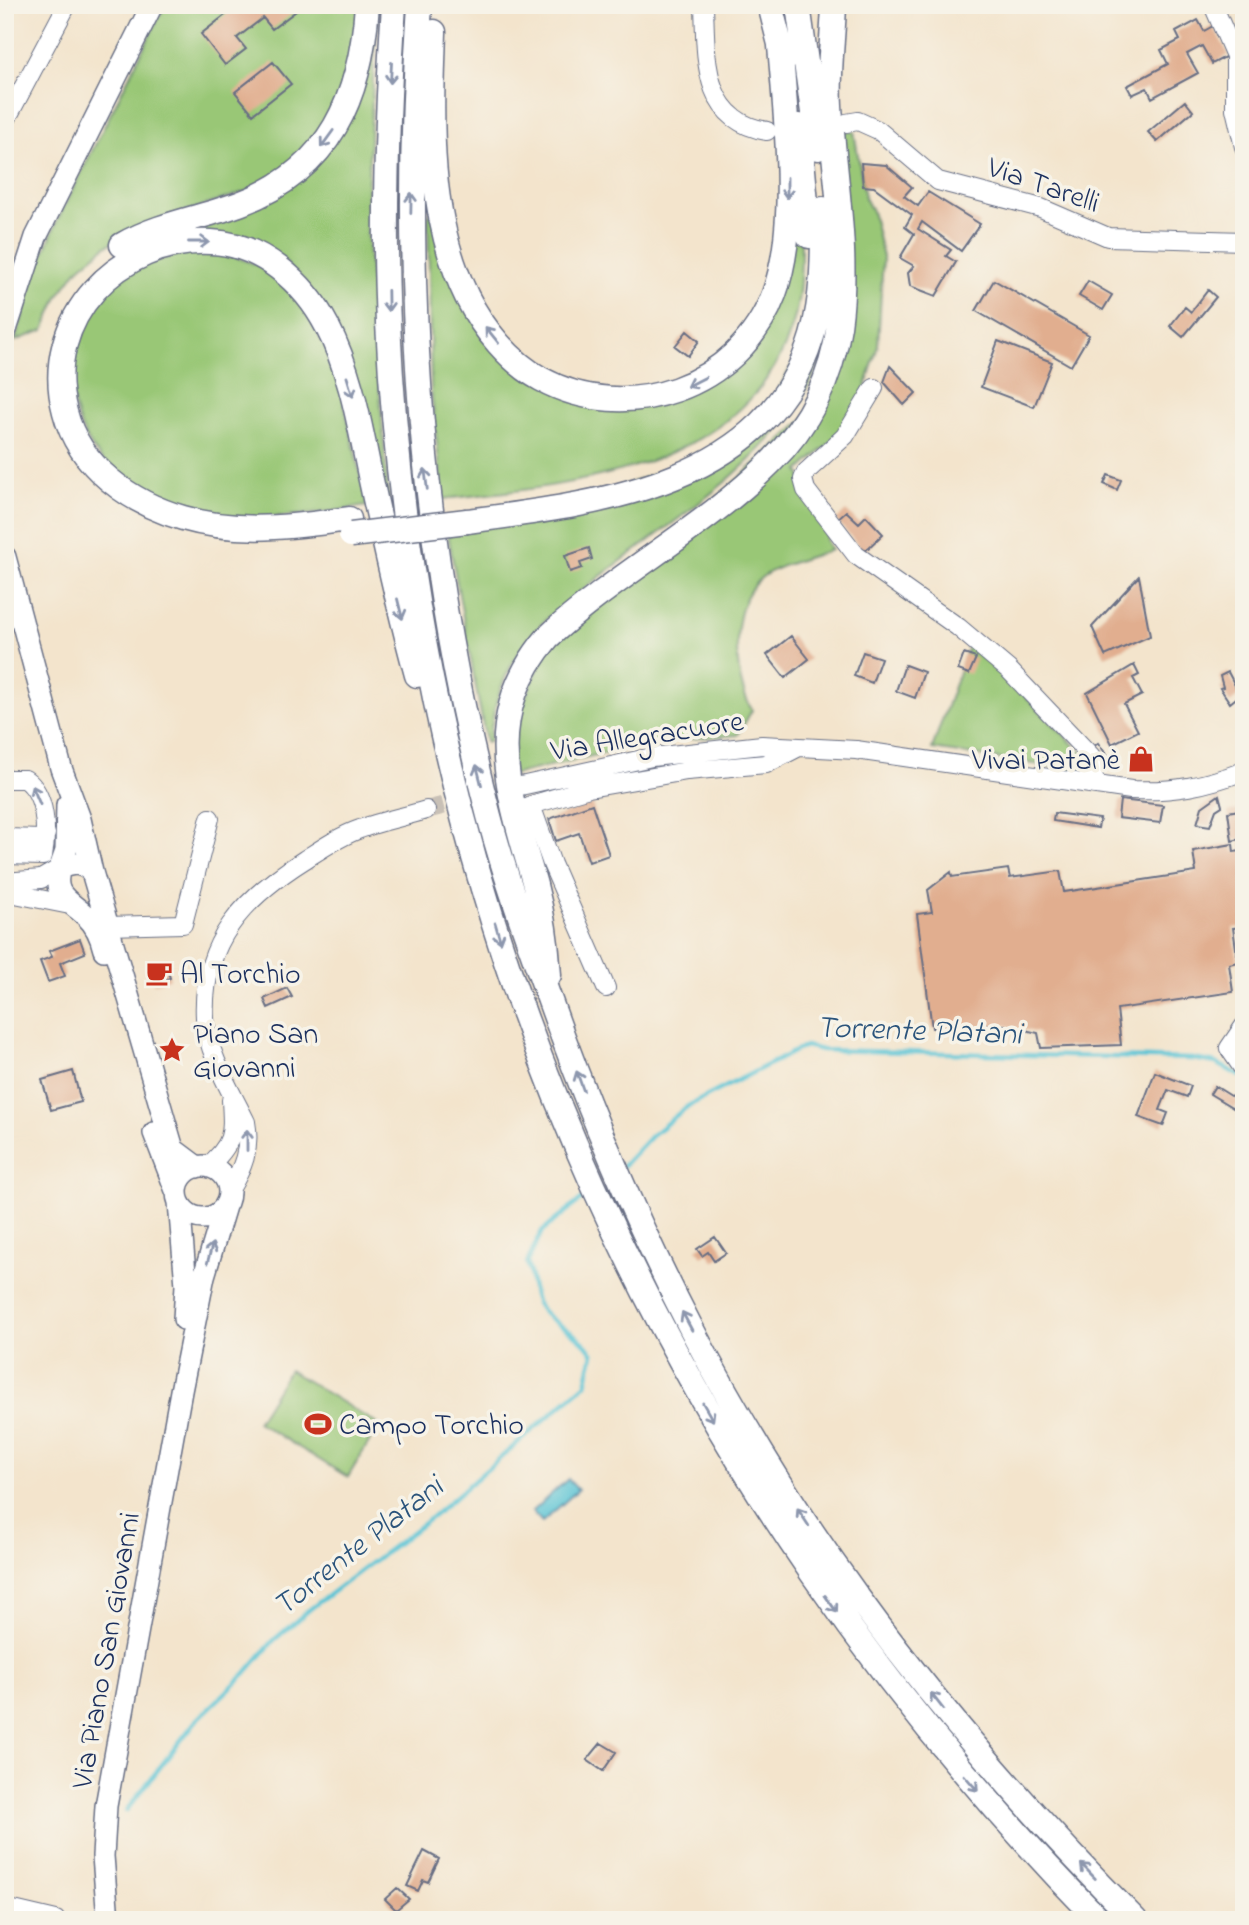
<svg xmlns="http://www.w3.org/2000/svg" width="1249" height="1925" font-family="'Indie Flower',sans-serif">
<rect width="100%" height="100%" fill="#f7f3e8"/>
<filter id="ink" filterUnits="userSpaceOnUse"><feTurbulence type="fractalNoise" baseFrequency=".0143" numOctaves="2"/><feDisplacementMap in="SourceGraphic" scale="14" xChannelSelector="R" yChannelSelector="G"/><feConvolveMatrix kernelMatrix="1 2 1 2 8 2 1 2 1" color-interpolation-filters="sRGB"/></filter>
<filter id="wash" filterUnits="userSpaceOnUse"><feTurbulence type="fractalNoise" baseFrequency=".00686" numOctaves="4" result="noise"/><feDisplacementMap in="SourceGraphic" scale="28" xChannelSelector="R" yChannelSelector="G"/><feGaussianBlur stdDeviation="1.57" result="paint"/><feColorMatrix in="noise" values="0 0 0 0 0 0 0 0 0 0 0 0 0 0 0 0 0 1.4 0 .05"/><feComposite in="paint" operator="in"/></filter>
<g filter="url(#wash)">
<rect width="100%" height="100%" fill="#f3e4cc"/>
<path fill="#99c776" stroke="#5a7b6a" stroke-width="2" d="M165,5H360L343,94L305,155L257,188L140,227L106,246L77,270L58,297L44,330L15,341L36,272L57,221Z
M377,5L366,218L392,546L365,411L286,263L149,237L308,172Z
M854,131L865,198L872,211L883,257L878,345L861,403L841,433L799,471L828,528L826,541L831,550C812,557 775,566 761,578C728,605 733,678 752,710L738,735L651,742L512,775L511,730L546,651L827,399L844,132Z
M432,215L483,338L599,403L729,365L790,230L801,242C801,267 801,292 795,316C757,469 572,486 443,499L431,390L428,216Z
M213,249L264,267L304,307L336,366L367,506C299,517 218,528 153,498C144,494 135,485 128,479C118,472 106,465 99,456C59,410 62,328 110,287C140,261 175,254 213,249Z
M827,300C825,329 823,361 808,387C762,468 670,523 597,579C573,598 547,615 529,638C506,668 492,704 490,741L486,742L447,529L544,517L754,435Z
M970,641L1085,756L1082,771L932,749Z
M289,1370L379,1425L348,1477L257,1422Z"/>
<path fill="#5ac4d5" stroke="#3a7a9a" stroke-width="2" d="M568,1479L578,1490L542,1522L532,1511Z"/>
<g fill="none" stroke-linecap="round" stroke-linejoin="round">
<path stroke="#5ac4d5" stroke-width="4.5" d="M623,1166L651,1136L688,1106L805,1046L822,1050L1193,1059L1216,1063L1240,1076
M126,1811L195,1722L246,1673L274,1640L310,1609L432,1517L586,1384L593,1354C577,1328 547,1325 536,1301C531,1290 533,1277 527,1263L542,1231L589,1193"/>
</g>
<g id="blocks">
<path fill="#e1ae8f" d="M238,5H291L296,11L272,29L263,18L237,38L246,49L225,65L201,34Z
M1198,20L1204,31L1213,26L1229,55L1212,64L1202,46L1187,54L1198,73L1152,98L1147,88L1132,95L1127,86L1168,64L1161,50L1180,40L1176,32Z
M273,62L291,84L253,114L235,92Z
M1185,101L1193,111L1157,142L1148,132Z
M861,163L886,165L912,187L904,196L918,206L928,192L980,224L961,251L922,222L918,229L951,250L946,256L956,262L936,296L910,286L908,273L914,266L900,258L914,234L905,227L912,215L874,187L863,186Z
M994,280L1089,335L1071,366L976,311Z
M1088,281L1112,295L1103,310L1079,296Z
M1208,290L1216,297L1183,337L1170,326L1185,307L1191,312Z
M687,331L699,341L688,356L675,346Z
M998,341L1052,362L1034,407L981,387Z
M890,366L916,393L904,405L884,382Z
M1108,475L1121,480L1117,490L1104,484Z
M846,511L859,523L866,516L883,534L864,552L836,520Z
M589,548L592,559L580,563L582,568L570,572L565,556Z
M1139,576L1150,636L1105,656L1092,627Z
M791,636L809,659L785,678L767,655Z
M863,652L881,658L872,683L854,676Z
M964,654L976,658L969,674L958,670Z
M905,665L924,672L915,698L896,691Z
M1134,665L1139,675L1133,678L1142,695L1124,704L1138,731L1112,744L1087,693Z
M1228,672L1240,695L1230,703L1220,688L1223,687L1220,676Z
M1098,743L1109,758L1106,760L1110,765L1106,768L1091,749Z
M1219,795L1222,806L1216,810L1210,826L1197,824L1202,807Z
M1120,800L1163,805L1160,823L1118,818Z
M592,804L609,855L589,862L579,833L556,841L549,819Z
M1244,809V927L1233,928L1238,962L1229,964L1233,992L1117,1009L1121,1045L1041,1048L1038,1033L1004,1025L932,1028L917,914L932,912L928,890L951,872L952,877L1008,869L1010,878L1060,871L1064,892L1196,872L1193,851L1233,844L1234,852L1242,851L1240,839L1232,841L1228,812Z
M1054,813L1100,819L1098,828L1053,821Z
M80,939L85,953L60,963L65,976L48,982L40,961L52,957L49,951Z
M165,963L170,978L154,984L148,969Z
M287,988L292,997L268,1008L264,999Z
M73,1071L81,1102L51,1110L42,1080Z
M1155,1072L1191,1086L1187,1097L1168,1090L1160,1110L1168,1113L1163,1126L1138,1117Z
M1215,1086L1239,1101L1235,1109L1210,1094Z
M715,1237L726,1253L714,1261L708,1252L702,1256L697,1249Z
M601,1743L616,1752L603,1771L587,1760Z
M424,1851L439,1859L428,1882L423,1880L418,1891L407,1886Z
M397,1888L409,1899L396,1910L385,1899Z"/>
</g>
</g>
<g filter="url(#ink)">
<use href="#blocks" fill-opacity="0" stroke="#676e84" stroke-width="2"/>
<g fill="none" stroke-linecap="round" stroke-linejoin="round">
<path stroke="#c8c0b6" stroke-width="18" stroke-dasharray="18 9" stroke-linecap="butt" d="M426,810L516,787"/>
<g stroke="#676e84" stroke-width="20">
<path id="minor" d="M704,5C706,57 702,121 767,131
M1213,5L1235,56V109L1244,147
M5,122L67,5
M846,123L858,121L878,130L938,181L1041,208L1108,237L1244,241
M874,388L845,436L806,472L803,479L806,490L856,555L958,627L1009,670L1091,756L1095,785
M5,779H25C47,794 47,833 43,856L5,855
M516,787L652,757L762,745L856,750L1131,790C1173,792 1205,786 1244,771
M5,838L42,839L46,834
M5,882L41,879L60,868
M5,892L70,905
M108,926L183,924L210,818
M606,988L552,864L531,805L589,788L687,771L766,764L797,748
M1244,1026L1229,1048L1244,1070
M207,1167C234,1144 233,1134 231,1100
M229,1191C243,1168 251,1149 246,1122C231,1091 207,1053 205,1018C201,942 244,898 304,860C321,849 340,836 360,829C381,821 404,817 426,810
M5,1908L56,1920"/>
</g>
<g stroke="#676e84" stroke-width="24">
<path id="major" d="M5,333L36,237L152,5
M5,557L61,768L80,819L92,872L173,1149L197,1167
M60,868L66,851L67,805
M92,872C80,862 74,863 60,868C51,895 69,900 86,916C96,925 101,937 104,950
M154,1133L177,1193
M177 1192a26 26 0 1 1 52 0a26 26 0 1 1-52 0Z
M179,1202L186,1285L184,1319
M108,1920L103,1856L106,1806L181,1391L204,1276L225,1206"/>
</g>
<g stroke="#676e84" stroke-width="27">
<path id="highway" d="M394,5C387,111 383,217 388,323C416,932 673,1487 1099,1920
M420,5C401,278 419,550 489,816C509,891 537,964 563,1037C638,1239 731,1424 859,1599C942,1713 1035,1819 1135,1920
M770,5L784,60
M798,5L818,148
M434,32C431,120 427,216 467,297C483,329 510,362 541,379C627,426 739,388 774,294C799,226 786,118 780,46
M799,126L809,236
M122,245C158,224 201,218 239,204C331,170 361,97 367,5
M349,519C295,527 237,534 183,518C131,503 79,467 65,412C40,319 120,237 211,242C261,244 304,282 327,326C352,374 360,428 371,480C385,545 399,610 417,675
M467,521C597,504 768,485 812,336C824,294 823,252 823,209
M549,975C547,945 543,915 535,885C509,794 479,718 548,637C616,574 706,527 770,463C874,361 838,235 830,106C828,73 833,38 834,5"/>
</g>
<use href="#minor" stroke="#fff" stroke-width="18"/>
<use href="#major" stroke="#fff" stroke-width="21"/>
<use href="#highway" stroke="#fff" stroke-width="24"/>
<g stroke="#676e84" stroke-width="27" stroke-linecap="butt">
<path id="highway-bridge" d="M351,535L467,521"/>
</g>
<use href="#highway-bridge" stroke="#fff" stroke-width="24"/>
</g>
<defs><path id="oneway-shaft" d="M-6 0H5M1.5-3L5.5 0L1.5 3" fill="none" stroke-width="1.6" stroke-linecap="round" stroke-linejoin="round" transform="scale(1.75)"/></defs>
<g stroke="#8d97ae">
<use href="#oneway-shaft" transform="translate(391 73) rotate(93)"/>
<use href="#oneway-shaft" transform="translate(327 139) rotate(126)"/>
<use href="#oneway-shaft" transform="translate(787 188) rotate(90)"/>
<use href="#oneway-shaft" transform="translate(411 203) rotate(-89)"/>
<use href="#oneway-shaft" transform="translate(199 242)"/>
<use href="#oneway-shaft" transform="translate(388 301) rotate(89)"/>
<use href="#oneway-shaft" transform="translate(492 335) rotate(-129)"/>
<use href="#oneway-shaft" transform="translate(696 382) rotate(153)"/>
<use href="#oneway-shaft" transform="translate(350 387) rotate(73)"/>
<use href="#oneway-shaft" transform="translate(426 479) rotate(-97)"/>
<use href="#oneway-shaft" transform="translate(400 609) rotate(76)"/>
<use href="#oneway-shaft" transform="translate(479 775) rotate(-104)"/>
<use href="#oneway-shaft" transform="translate(36 795) rotate(-113)"/>
<use href="#oneway-shaft" transform="translate(498 933) rotate(74)"/>
<use href="#oneway-shaft" transform="translate(580 1081) rotate(-110)"/>
<use href="#oneway-shaft" transform="translate(247 1140) rotate(-90)"/>
<use href="#oneway-shaft" transform="translate(210 1253) rotate(-75)"/>
<use href="#oneway-shaft" transform="translate(687 1321) rotate(-118)"/>
<use href="#oneway-shaft" transform="translate(708 1412) rotate(60)"/>
<use href="#oneway-shaft" transform="translate(803 1517) rotate(-123)"/>
<use href="#oneway-shaft" transform="translate(831 1604) rotate(55)"/>
<use href="#oneway-shaft" transform="translate(937 1701) rotate(-128)"/>
<use href="#oneway-shaft" transform="translate(971 1783) rotate(49)"/>
<use href="#oneway-shaft" transform="translate(1088 1871) rotate(-134)"/>
</g>
</g>
<defs>
<g id="shop-bare" transform="scale(2.1)"><path d="M-5-2.5h2.3a2.7 3.5 0 0 1 5.4 0H5L5.5 6h-11ZM-1.5-2.5h3a1.5 2.3 0 0 0-3 0Z" fill="#c8321e" stroke="#f7f3e8" stroke-width="2.5" paint-order="stroke"/></g>
<g id="cafe-bare" transform="scale(2.1)"><path d="M-5.5-4.5H6V0H3Q3 3.5 0 3.5H-2.5Q-5.5 3.5-5.5 0ZM3-3.2v2h1.7v-2ZM-6 4.5H4V6H-6Z" fill="#c8321e" stroke="#f7f3e8" stroke-width="2.5" paint-order="stroke"/></g>
<g id="sight-bare" transform="scale(2.1)"><path d="M0-6L1.8-2.2L6-1.7L2.9 1.2L3.7 5.4L0 3.3L-3.7 5.4L-2.9 1.2L-6-1.7L-1.8-2.2Z" fill="#c8321e" stroke="#f7f3e8" stroke-width="2.5" paint-order="stroke"/></g>
<g id="stadium-bare" transform="scale(2.1)"><path d="M0-5a6.5 5 0 1 0 0 10a6.5 5 0 1 0 0-10ZM-3.5-1.8h7v3.6h-7Z" fill="#c8321e" stroke="#f7f3e8" stroke-width="2.5" paint-order="stroke"/></g>
</defs>
<g fill-rule="evenodd">
<use href="#shop-bare" x="1141" y="759"/>
<use href="#cafe-bare" x="159" y="973"/>
<use href="#sight-bare" x="172" y="1050"/>
<use href="#stadium-bare" x="318" y="1424"/>
</g>
<g text-anchor="middle" stroke-width="7" stroke-linejoin="round" paint-order="stroke">
<g font-size="30" fill="#1b2f5e" stroke="#f7f3e8">
<text transform="translate(1044 184) rotate(19)" y="10">Via Tarelli</text>
<text transform="translate(647 735) rotate(-9)" y="10">Via Allegracuore</text>
<text transform="translate(105 1650) rotate(-80)" y="10">Via Piano San Giovanni</text>
</g>
<g font-size="30" fill="#1b2f5e" stroke="#f7f3e8" text-anchor="start">
<text x="1120" y="769" text-anchor="end">Vivai Patanè</text>
<text x="180" y="983">Al Torchio</text>
<text x="193" y="1043">Piano San<tspan x="193" dy="34">Giovanni</tspan></text>
<text x="339" y="1434">Campo Torchio</text>
</g>
<g font-size="32" font-style="italic" fill="#2b547c" stroke="#f7f3e8">
<text transform="translate(919 1029) rotate(2)" y="11">Torrente Platani</text>
<text transform="translate(357 1545) rotate(-38)" y="11">Torrente Platani</text>
</g>
</g>
<rect width="1249" height="1925" fill="none" stroke="#f7f3e8" stroke-width="28"/>
</svg>
